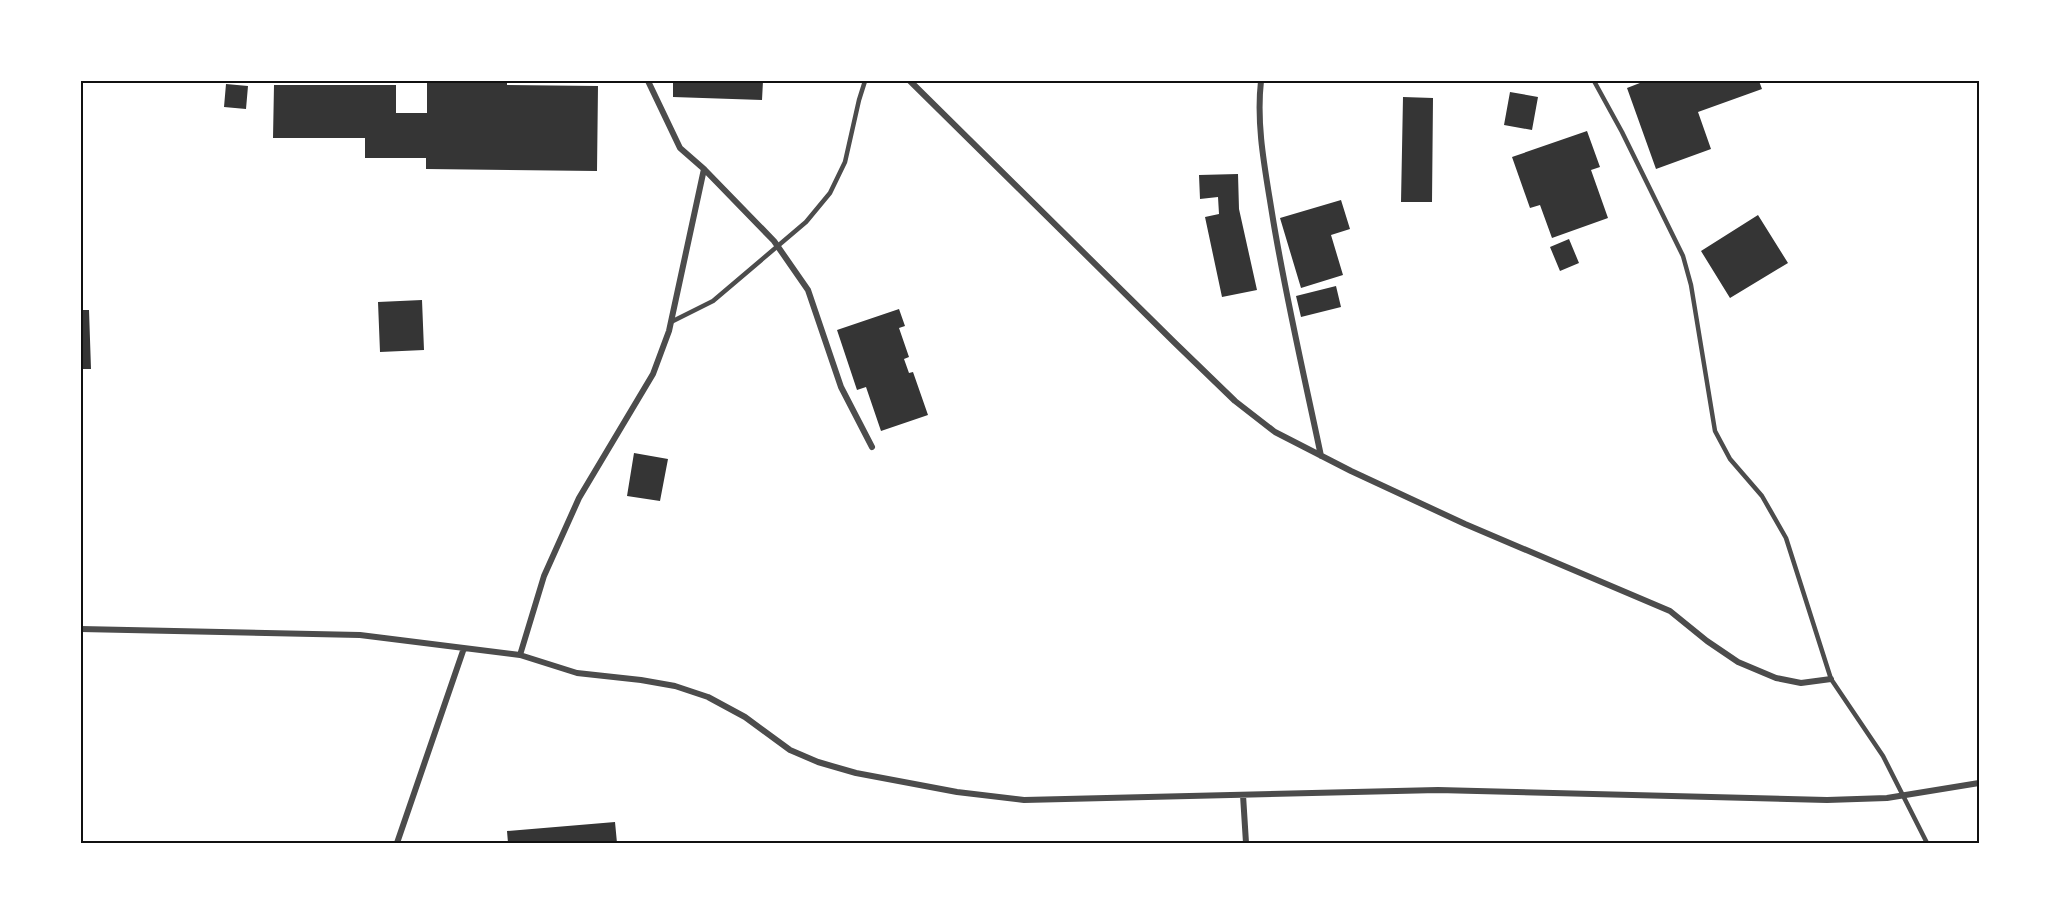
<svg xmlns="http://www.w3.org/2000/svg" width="2060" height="924" font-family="'Sofia Sans Condensed',sans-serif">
<rect width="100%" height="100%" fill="#fff"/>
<path fill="#353535" d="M427,81H507V85L598,86L597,171L426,169V158H365V138H273L274,85H396V113H427Z
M673,81H763L762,100L673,97Z
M1645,81H1759L1762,89L1698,112L1711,149L1656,169L1627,88Z
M226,84L248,86L246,109L224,107Z
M1510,92L1538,97L1532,130L1504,125Z
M1403,97L1433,98L1432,202H1401Z
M1587,131L1600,167L1591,170L1608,218L1552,238L1540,205L1530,208L1512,157Z
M1238,174L1239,209L1257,290L1222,297L1205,217L1219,214L1218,197L1200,199L1199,175Z
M1341,200L1350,229L1331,235L1343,275L1301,288L1280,218Z
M1758,215L1788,263L1730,298L1701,251Z
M1569,239L1579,263L1560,271L1550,247Z
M1336,286L1341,307L1301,317L1296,296Z
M422,300L424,350L380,352L378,302Z
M899,309L905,326L899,328L909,357L904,359L909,373L913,372L928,415L881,431L866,387L857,390L837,330Z
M81,310H89L91,369H81Z
M634,453L668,459L660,501L627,496Z
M615,822L617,843H508L507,831Z"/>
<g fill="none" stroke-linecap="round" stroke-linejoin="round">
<path stroke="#4c4c4c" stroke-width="4.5" d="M1594,81L1622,132L1683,256L1691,285L1715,431L1730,459L1762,496L1786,538L1831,679L1883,756L1927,843
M671,322L713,301L806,222L830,193L845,162L859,100L865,81"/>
<path stroke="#4c4c4c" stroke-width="6" d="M648,81L680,148L704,169L774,241L808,290L841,387L872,447
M910,81L1174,342L1235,401L1275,432L1351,471L1465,524L1670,611L1707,641L1738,662L1776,678L1801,683L1831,679
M1261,81C1256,125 1265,169 1272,213C1285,294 1304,375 1321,456
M81,629L360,635L520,655L577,673L641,680L675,686L708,697L745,717L790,750L818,762L856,773L957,792L1024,800L1438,790L1827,800L1887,798L1979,783
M520,655L544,576L579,498L653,374L669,331L704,169
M1243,795L1246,843
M397,843L464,648"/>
</g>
<rect width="2060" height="924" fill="none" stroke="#ffffff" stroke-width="165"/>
<rect x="82" y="82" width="1896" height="760" fill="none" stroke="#111" stroke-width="2"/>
</svg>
